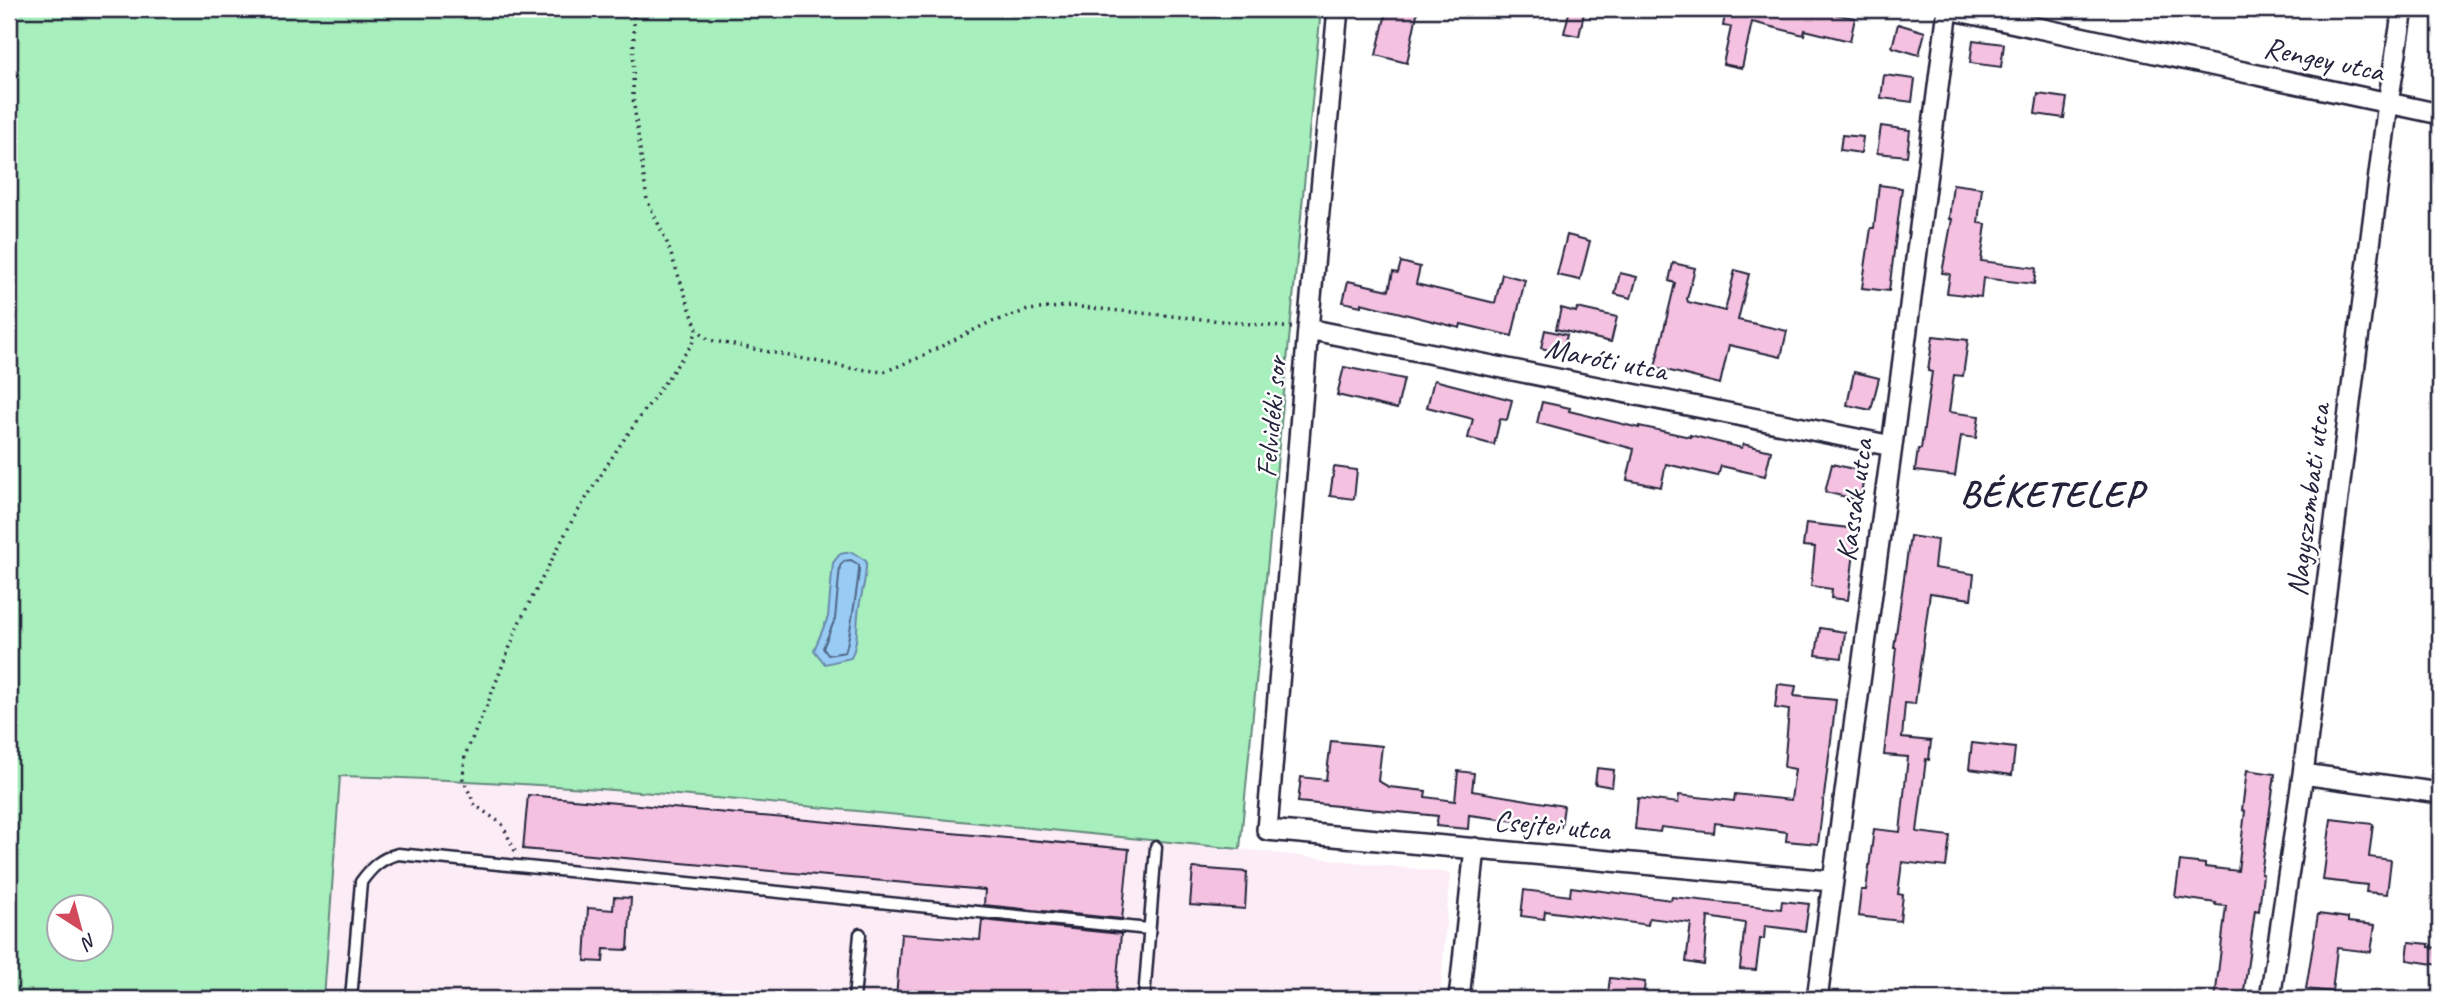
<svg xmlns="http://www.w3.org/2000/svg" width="2449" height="1008" font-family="Caveat,sans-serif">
<rect width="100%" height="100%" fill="#fff"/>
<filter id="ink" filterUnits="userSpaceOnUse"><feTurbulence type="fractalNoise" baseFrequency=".0143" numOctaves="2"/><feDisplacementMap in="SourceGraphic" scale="14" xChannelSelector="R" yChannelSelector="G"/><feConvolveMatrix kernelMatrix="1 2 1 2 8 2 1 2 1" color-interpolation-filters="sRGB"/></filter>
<g filter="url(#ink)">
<path fill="#fcecf6" d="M340,776L463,779L681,795L1240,849L1450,873L1440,999H324Z"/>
<path fill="#a7efbc" stroke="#64887c" stroke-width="2" fill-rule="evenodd" d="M9,9H1321L1240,849C941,820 641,784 340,776L324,999H9ZM60,906H102V948H60Z"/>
<path fill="#98ccf5" stroke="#6988ab" stroke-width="2" d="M852,552L866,561C867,577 862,591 859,607C856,625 859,641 851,658L825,664L814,650L828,617L833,563L840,554Z"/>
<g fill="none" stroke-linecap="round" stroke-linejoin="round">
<path stroke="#516685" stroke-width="2" d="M851,560L859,565C860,573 848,647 845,652L828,655L823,648L835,619L840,566L844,561Z"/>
</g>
<path fill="#f4c1e0" stroke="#22223b" stroke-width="2" d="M1387,9H1418L1407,63L1376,55Z
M1570,9H1585L1579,36L1564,33Z
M1723,9H1808L1855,18L1850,41L1805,30L1804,35L1752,22L1742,68L1723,64L1731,27L1723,26L1725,15L1722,14Z
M1898,24L1925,32L1919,55L1892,47Z
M1973,40L2004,44L2001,67L1970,63Z
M1884,75L1915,79L1912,102L1881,98Z
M2038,94L2067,98L2064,118L2035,114Z
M1881,126L1910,130L1907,156L1877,153Z
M1842,135L1863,137L1861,153L1840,150Z
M1953,184L1982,188L1978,223L1986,224L1981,261L2036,268L2034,284L1983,278L1981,297L1947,293L1950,274L1942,273L1952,219H1949Z
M1879,185L1902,188L1889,291L1862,288L1871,228H1874Z
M1567,235L1590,241L1580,280L1557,275Z
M1401,262L1420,267L1416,284L1495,303L1502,274L1525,280L1512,336L1461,324L1460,328L1361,303V306L1343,302L1348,281L1389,290L1393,272L1398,273Z
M1673,263L1695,268L1687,299L1688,302L1725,311L1735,270L1749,274L1738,320L1787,331L1781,357L1729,345L1720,384L1655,367L1675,283L1669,281Z
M1620,273L1637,277L1631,298L1615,294Z
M1561,308L1576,312L1577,308L1617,317L1611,342L1556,329Z
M1545,330L1567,335L1562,353L1541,348Z
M1933,336L1968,340L1963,376L1954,375L1949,412L1979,416L1976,438L1961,436L1955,476L1915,471L1918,449H1921L1932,372L1928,371Z
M1344,367L1404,379L1397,409L1337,395Z
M1854,372L1879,378L1871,410L1847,405Z
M1434,380L1512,400L1507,420L1500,419L1494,445L1468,438L1473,419L1427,407Z
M1542,402L1570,408L1569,411L1639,428V426L1690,437V435L1742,448L1743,444L1771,451L1765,476L1721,466L1718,476L1666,464L1661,487L1627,480L1634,449L1537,423Z
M1832,464L1866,472L1859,500L1825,492Z
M1334,467L1357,470L1354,499L1330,496Z
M1806,523L1857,529L1848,600L1831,598L1832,589L1811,586L1815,547L1803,546Z
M1910,536L1937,540L1934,568L1974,574L1971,599L1930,593L1915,704L1905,703L1902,738L1931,741L1929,760L1926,759L1917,832L1950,836L1946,867L1902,862L1898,894L1903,895L1900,921L1858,916L1861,890H1866L1874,829L1900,832L1908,757L1884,755L1896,648H1894Z
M1820,628L1845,632L1842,658L1816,655Z
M1778,684L1796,686L1794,696L1836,700L1818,844L1786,841L1787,832L1715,823L1714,833L1661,827L1660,832L1635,829L1638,798L1678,803L1679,795L1734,801L1735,794L1791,800L1795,769L1784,767L1789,710L1775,708Z
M1331,741L1382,746L1378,781L1389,787L1426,791L1425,797L1455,801L1458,771L1474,773L1472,791L1564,806L1561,827L1469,815L1468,829L1436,826L1438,816L1298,802L1301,777L1326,780Z
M1972,743L2015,748L2012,775L1969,769Z
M1597,768L1614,770L1612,787L1595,784Z
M2247,770L2275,774L2261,874H2263L2259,911L2255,910L2243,999H2215L2226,906L2215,905L2216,903L2175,897L2180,861L2205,864V867L2238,871L2245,811L2242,810Z
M528,795L1129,849L1122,919L984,905L985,890L523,849Z
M2331,819L2373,824L2369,857L2391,860L2387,894L2366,892L2367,885L2323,880Z
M1193,868L1247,872L1245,909L1190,905Z
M1571,887L1671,900L1672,897L1781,909L1782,901L1809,904L1805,931L1765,926L1764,939H1760L1756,970L1740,969L1745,923L1708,917L1704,965L1686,962L1691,923L1649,918L1648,925L1545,911L1544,919L1521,916L1524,890L1570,896Z
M614,897L631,898L628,950L604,949L603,962L585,961L588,908L613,910Z
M2318,914L2348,918V922L2375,925L2371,952L2337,948L2332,992L2306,989Z
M982,920L1121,934L1115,999H896L901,934L980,940Z
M2409,942L2429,944V947L2440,948V965L2407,960Z
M1610,978L1645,982L1643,998L1608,993Z"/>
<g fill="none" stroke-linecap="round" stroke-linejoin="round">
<g stroke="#22223b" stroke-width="15">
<path id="lane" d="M351,999L361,882C372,867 380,859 398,854L1149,929
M854,999L860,934
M1144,999L1156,847"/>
</g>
<g stroke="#22223b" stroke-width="24">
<path id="street" d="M1338,9L1308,329L1267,830L1831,881
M1949,9L2440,114
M1308,329L1892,446
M2303,774L2440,793
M1459,999L1475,848
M1817,999L1892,446L1948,9
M2270,999L2303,774L2388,103L2403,9"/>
</g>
<path stroke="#22223b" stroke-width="3.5" stroke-dasharray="2 5" stroke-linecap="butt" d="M634,9L633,98L647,200L666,240L697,329L709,340L850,368L884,372L918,358L986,324L1028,310L1071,306L1292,328
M515,851L502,824L475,805L463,779L465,755L489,700L520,621L573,519L618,448L692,344L697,329"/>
<use href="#lane" stroke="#fff" stroke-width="10"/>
<use href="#street" stroke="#fff" stroke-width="19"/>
</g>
</g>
<g text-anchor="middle" stroke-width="5" stroke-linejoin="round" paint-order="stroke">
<g font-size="30" fill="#22223b" stroke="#fff">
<text transform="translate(2324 59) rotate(12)" y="10">Rengey utca</text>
<text transform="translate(1606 359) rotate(11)" y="10">Maróti utca</text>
<text transform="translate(1271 417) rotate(-85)" y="10">Felvidéki sor</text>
<text transform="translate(1854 500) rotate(-82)" y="10">Kassák utca</text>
<text transform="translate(2308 500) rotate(-83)" y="10">Nagyszombati utca</text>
<text transform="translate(1552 825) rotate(5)" y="10">Csejtei utca</text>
</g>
<g font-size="37" font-weight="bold" letter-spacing="2" fill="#22223b" stroke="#fff">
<text x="2052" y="506">BÉKETELEP</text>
</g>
</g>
<rect width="2449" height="1008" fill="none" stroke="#fff" stroke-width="35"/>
<rect x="18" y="18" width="2414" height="973" fill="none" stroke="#22223b" stroke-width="2.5" filter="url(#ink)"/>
<g transform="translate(80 928) rotate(144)"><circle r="33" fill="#ffffff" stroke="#a7a7b1" stroke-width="2"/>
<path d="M0-5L12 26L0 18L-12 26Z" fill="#d1495b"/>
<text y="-10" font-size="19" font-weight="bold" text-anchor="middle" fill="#22223b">N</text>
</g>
</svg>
